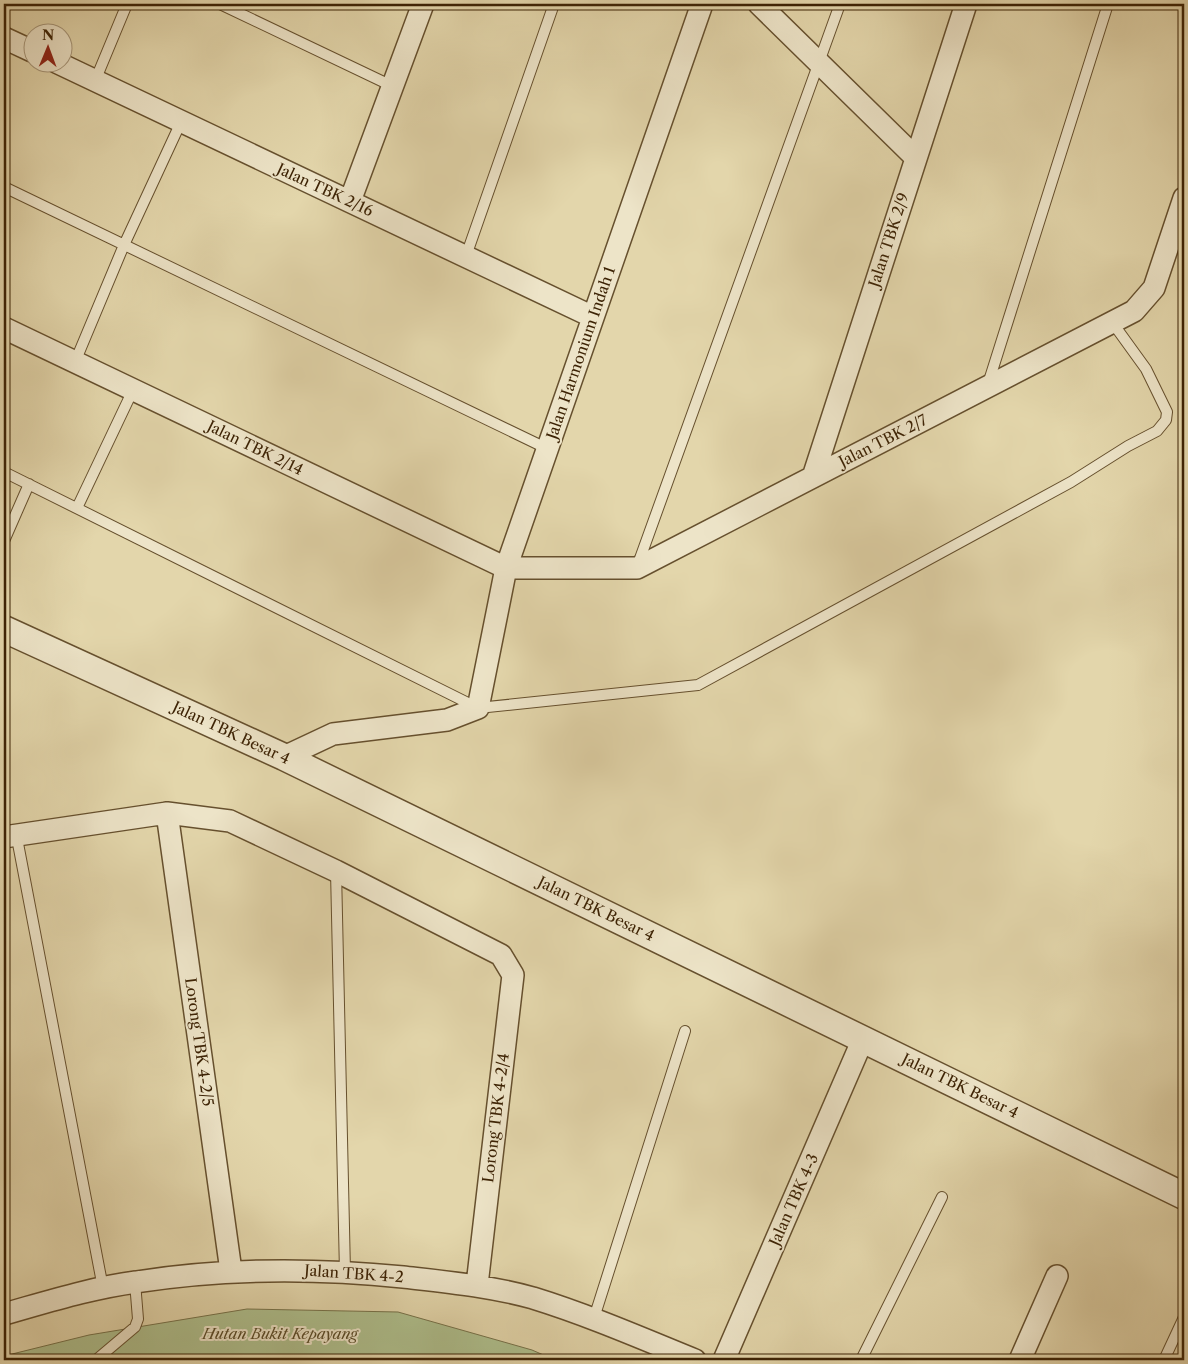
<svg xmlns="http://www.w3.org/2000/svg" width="1188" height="1364" font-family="'Libre Caslon Text',serif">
<rect width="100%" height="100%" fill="#e3d6ab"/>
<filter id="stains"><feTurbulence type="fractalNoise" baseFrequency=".004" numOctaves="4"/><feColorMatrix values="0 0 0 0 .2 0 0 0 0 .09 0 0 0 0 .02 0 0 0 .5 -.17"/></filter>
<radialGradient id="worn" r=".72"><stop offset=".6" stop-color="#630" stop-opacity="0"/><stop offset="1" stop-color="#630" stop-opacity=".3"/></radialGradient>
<path fill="#aebf8d" stroke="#767149" d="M247,1309L398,1312L532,1350L555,1360H4V1356L89,1335Z"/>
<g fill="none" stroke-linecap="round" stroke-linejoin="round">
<g stroke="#66502e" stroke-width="12">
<path id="service" d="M220,4L392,86
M95,81L127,4
M4,187L548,449
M466,256L554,4
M75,362L124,245L181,122
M988,384L1108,4
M4,472L478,708L698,685L1071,482L1128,446L1157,431L1166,420L1167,412L1146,369L1112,322
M77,508L133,390
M4,541L29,484
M638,564L840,4
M16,833L103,1288
M336,871L345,1272
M594,1318L685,1031
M96,1360L135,1327L138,1319L135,1282
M861,1360L942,1197
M1164,1360L1184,1317"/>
</g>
<g stroke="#66502e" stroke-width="24">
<path id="minor" d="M759,4L916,158
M4,38L32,51
M56,62L593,317
M350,201L423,4
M4,328L506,568H637L1134,311L1154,288L1184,198
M813,477L966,4
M284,757L333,734L447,720L478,708L506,568L702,4
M167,813L231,1271
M4,837L167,813L230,821L336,871L501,955L513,975L477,1285
M4,1314C47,1302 91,1288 136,1282C225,1268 313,1268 403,1277C447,1282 490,1286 533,1298C588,1315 641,1338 695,1360
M724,1360L863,1039
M1020,1360L1057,1276"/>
</g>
<g stroke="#66502e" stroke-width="29">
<path id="tertiary" d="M4,629L284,757L1184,1196"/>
</g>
<use href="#service" stroke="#ede4c8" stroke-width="10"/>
<use href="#minor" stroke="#ede4c8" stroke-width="21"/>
<use href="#tertiary" stroke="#ede4c8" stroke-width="26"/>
</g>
<g text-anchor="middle" stroke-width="4" stroke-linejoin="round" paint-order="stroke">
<g font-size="15" fill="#3d2305" stroke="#ede4c8">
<text transform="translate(325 190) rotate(25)" y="5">Jalan TBK 2/16</text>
<text transform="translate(889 240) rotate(-72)" y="5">Jalan TBK 2/9</text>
<text transform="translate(581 353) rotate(-71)" y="5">Jalan Harmonium Indah 1</text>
<text transform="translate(883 441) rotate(-27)" y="5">Jalan TBK 2/7</text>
<text transform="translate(255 448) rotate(26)" y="5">Jalan TBK 2/14</text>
<text transform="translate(231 733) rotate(25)" y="5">Jalan TBK Besar 4</text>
<text transform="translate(596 909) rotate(26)" y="5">Jalan TBK Besar 4</text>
<text transform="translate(199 1042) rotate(82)" y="5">Lorong TBK 4-2/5</text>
<text transform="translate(960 1086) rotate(26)" y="5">Jalan TBK Besar 4</text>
<text transform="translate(496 1118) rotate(-83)" y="5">Lorong TBK 4-2/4</text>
<text transform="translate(794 1200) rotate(-66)" y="5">Jalan TBK 4-3</text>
<text transform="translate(354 1274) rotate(4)" y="5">Jalan TBK 4-2</text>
</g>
<g font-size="15" font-style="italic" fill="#594a27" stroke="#ede4c8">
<text x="280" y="1339">Hutan Bukit Kepayang</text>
</g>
</g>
<rect width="1188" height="1364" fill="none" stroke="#e3d6ab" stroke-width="20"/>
<rect x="5" y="5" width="1178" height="1354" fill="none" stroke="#3d2305" stroke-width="2.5"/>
<rect x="10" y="10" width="1168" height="1344" fill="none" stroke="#3d2305"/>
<g transform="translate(48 48) rotate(1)"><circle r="24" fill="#ede4c8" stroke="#a7977a"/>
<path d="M0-4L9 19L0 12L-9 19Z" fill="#8f2418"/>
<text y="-8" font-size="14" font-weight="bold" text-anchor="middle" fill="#3d2305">N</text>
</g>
<rect width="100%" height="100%" filter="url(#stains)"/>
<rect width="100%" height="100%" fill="url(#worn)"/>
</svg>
